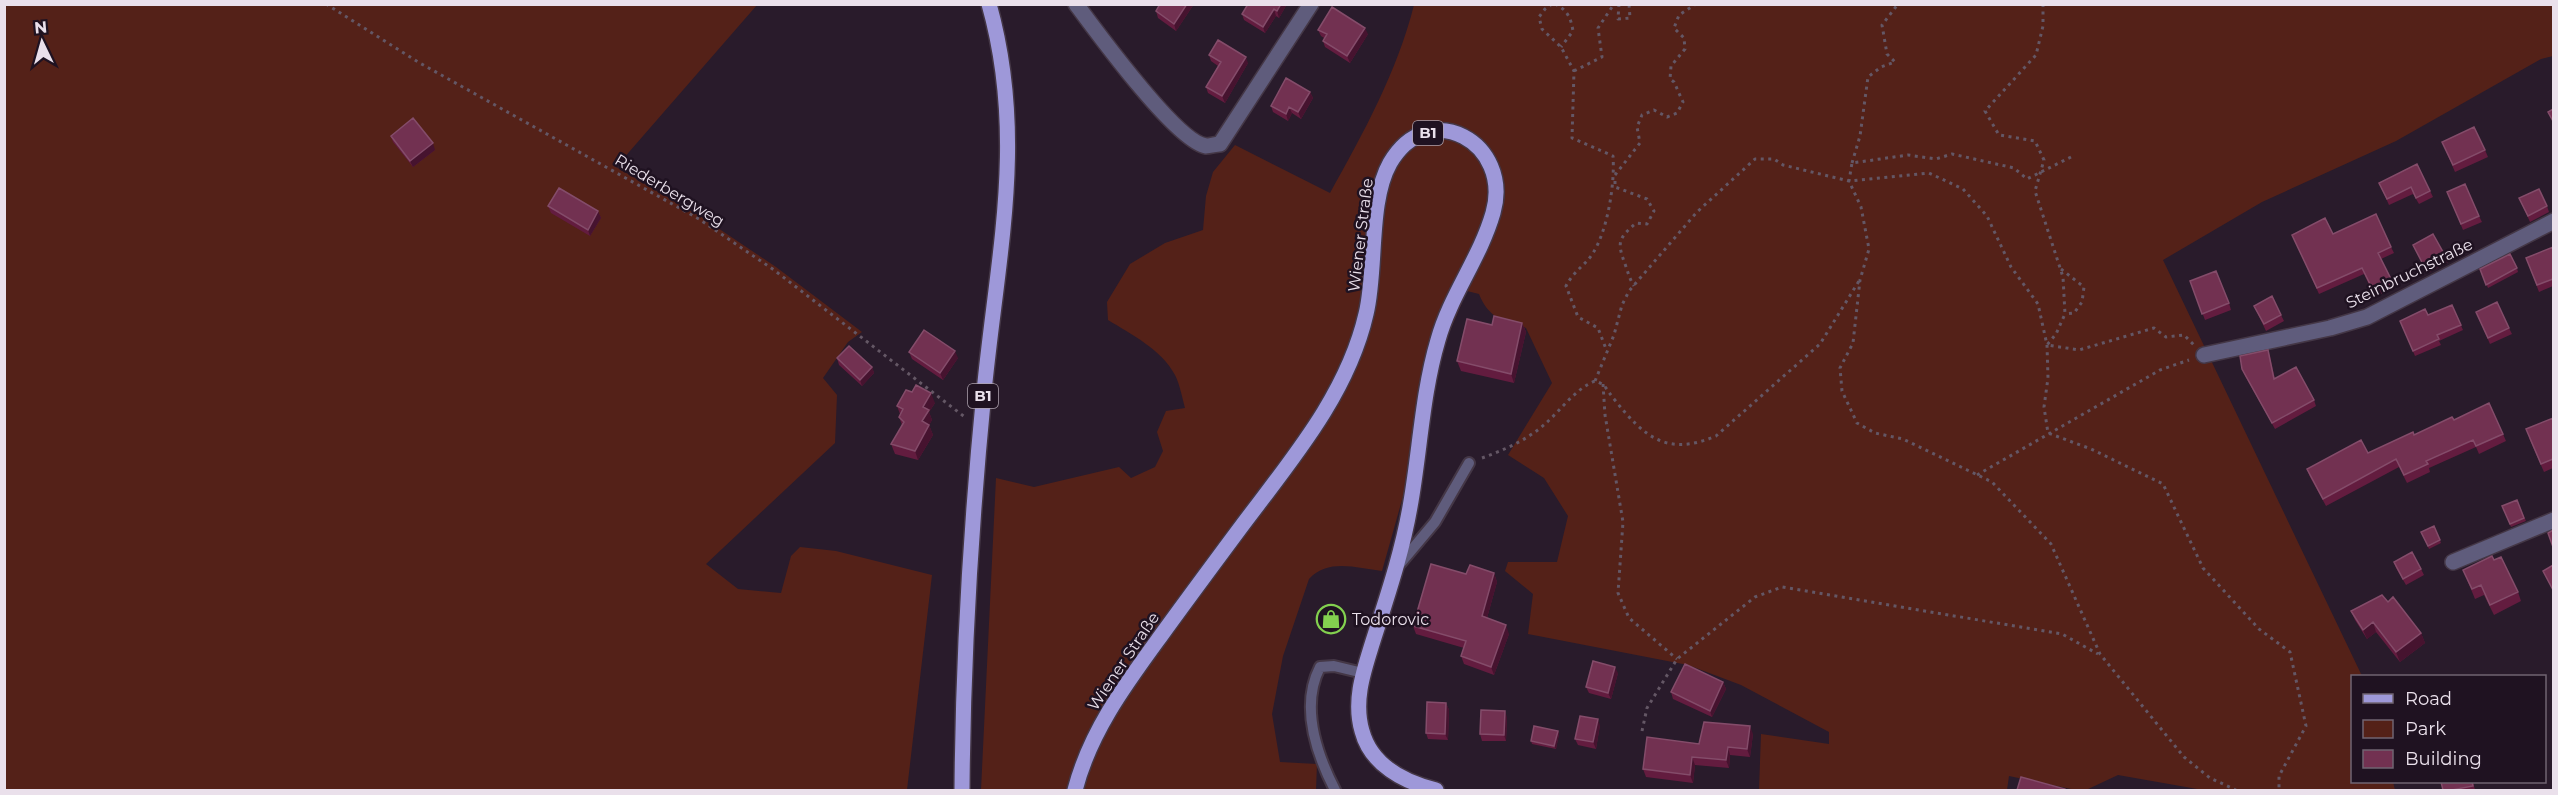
<svg xmlns="http://www.w3.org/2000/svg" width="2558" height="795" font-family="Montserrat,sans-serif">
<rect width="100%" height="100%" fill="#291b2b"/>
<path fill="#542118" d="M5,5H757L616,167L700,216L776,267L862,332L848,342L823,378L837,395L835,443L706,564L738,589L781,593L791,556L800,547L836,551L932,575L907,790H5Z
M1414,5H2553V56L2541,59L2396,141L2262,202L2163,260L2362,676H2352V782H2393L2395,790H2203L2118,775L2086,790H2076L2009,776L2007,790H1759L1761,734L1829,744V732L1741,685L1688,665L1528,634L1533,594L1505,571L1508,562H1557L1568,516L1544,478L1508,455L1552,383L1526,328C1503,320 1489,319 1479,294L1467,291L1449,333L1382,571C1357,568 1328,558 1309,579L1283,656L1272,714L1280,762L1317,764L1316,790H981L996,478L1034,487L1119,467L1131,478L1155,467L1163,451L1157,432L1166,411L1185,408C1182,397 1180,385 1175,375C1162,350 1131,334 1108,320L1107,302L1130,264L1165,243L1203,230L1206,196L1213,172L1235,145L1330,193C1364,132 1397,72 1414,5Z"/>
<g fill="none" stroke-linecap="round" stroke-linejoin="round">
<g stroke="#443746" stroke-width="14">
<path id="service" d="M1399,565L1435,522L1469,463
M1335,790C1316,753 1300,706 1320,667L1334,666L1363,673"/>
</g>
<g stroke="#443746" stroke-width="18">
<path id="minor" d="M1076,4C1096,31 1177,142 1206,146C1210,146 1216,144 1220,144L1311,4
M2204,355L2330,328L2367,317L2554,221
M2453,562L2554,520"/>
</g>
<g stroke="#443746" stroke-width="18">
<path id="primary" d="M962,790C963,657 971,524 984,392C997,257 1027,139 989,4
M1075,790C1090,732 1125,685 1160,637C1186,601 1212,566 1238,531C1287,465 1347,397 1366,314C1377,270 1368,202 1390,163C1429,96 1513,143 1493,213C1480,258 1450,296 1438,340C1422,394 1420,452 1410,507C1402,553 1387,597 1373,641C1364,670 1353,700 1362,731C1371,765 1404,782 1436,790"/>
</g>
<path stroke="#645765" stroke-width="3" stroke-dasharray="3 4.5" stroke-linecap="butt" d="M326,4L418,62L699,219L774,270L966,418
M1552,4L1545,9L1539,17L1542,29L1561,47L1574,71L1572,138L1613,156C1615,183 1608,229 1593,253C1585,266 1575,269 1566,286L1578,317L1598,328L1606,349
M1555,4C1568,10 1571,19 1573,31L1561,47
M1619,4L1618,19L1630,18L1629,4
M2043,4V26L2036,55L1985,111L1999,135L2035,141L2044,160L2035,191L2063,277L2065,314L2056,334L2047,345L2079,350L2154,328L2166,337L2184,335L2194,345
M1574,71L1602,57L1598,28L1614,4
M2071,157L2027,179L2014,168L1952,154L1936,159L1908,155L1852,163L1849,181L1861,207L1869,249L1860,280L1853,343L1840,368L1842,391L1857,423L1875,433L1903,439L1992,482L2051,544L2100,654L2184,757L2210,778L2236,790
M1852,163L1860,136L1868,77L1881,67L1895,62L1887,54L1882,25L1898,4
M1615,175L1640,143L1637,127L1642,115L1654,110L1667,117L1677,113L1683,102L1674,82L1670,79L1671,66L1685,49L1684,38L1674,28L1679,15L1696,4
M1615,181V187L1647,199L1654,211L1647,224L1636,223C1618,239 1617,242 1625,264C1628,272 1629,278 1634,286
M2061,269L2084,287L2082,302L2074,313L2065,314
M1595,381L1614,335L1622,305L1629,291L1697,212L1755,159H1774L1783,165L1849,181L1929,173L1963,189L1987,216L2011,267L2038,304L2047,345L2048,378L2044,407L2048,433L2091,449L2163,484L2203,568L2259,629L2290,652L2306,726L2279,776V790
M1603,384L1605,415L1623,522L1618,593L1629,618L1677,659
M1482,458C1504,450 1527,440 1545,424C1561,410 1575,389 1595,381C1606,384 1607,391 1614,399C1644,437 1667,457 1716,436L1820,344L1859,281
M1977,475L2160,370L2189,360
M1642,731L1647,708L1677,659L1755,597L1782,587L2062,634L2098,654"/>
<use href="#service" stroke="#5f5c7c" stroke-width="10"/>
<use href="#minor" stroke="#5f5c7c" stroke-width="15"/>
<use href="#primary" stroke="#9e98d9" stroke-width="15"/>
</g>
<path fill="#631c3f" d="M1160,4H1194L1176,31L1158,18L1156,11Z
M1287,4L1279,18L1276,16L1265,33L1244,20L1242,14Z
M1318,30L1368,34L1350,63L1325,47L1323,41L1324,38L1321,36Z
M1209,55L1248,63L1225,103L1208,93L1206,87L1218,66L1211,61Z
M1310,92L1313,98L1301,119L1292,113L1288,121L1273,112L1271,106Z
M391,136L435,150L413,167L393,142Z
M2442,142L2485,150L2488,157L2455,172Z
M2417,164L2433,197L2419,204L2413,194L2389,205L2379,183Z
M2447,192L2479,216L2482,222L2463,230Z
M2519,198L2547,206L2549,212L2530,222Z
M548,206L598,211L601,218L590,236L551,213Z
M2333,234L2391,247L2394,253L2381,259L2394,288L2375,297L2364,274L2319,294L2292,235Z
M2413,245L2447,259L2448,262L2428,273Z
M2553,247V286L2539,292L2526,258Z
M2517,268L2518,272L2488,288L2480,269Z
M2190,281L2229,303L2231,310L2205,320Z
M2452,305L2463,330L2439,341L2441,345L2415,356L2400,321L2428,315Z
M2254,306L2281,315L2284,321L2266,331Z
M2476,312L2509,328L2512,334L2490,344Z
M1522,323L1526,332L1514,383L1461,371L1457,361L1492,325Z
M2268,350L2275,379L2314,400L2316,406L2275,429L2245,376L2242,369Z
M909,352L958,358L943,380L912,359Z
M837,358L872,367L874,373L862,386L839,365Z
M935,403L929,412L932,420L929,425L933,435L918,460L895,454L891,444L902,425L899,417L900,414L897,406Z
M2553,418V468L2544,472L2529,438Z
M2454,420L2503,434L2506,441L2479,454L2476,447L2429,468L2430,472L2407,483L2399,467L2326,506L2310,477L2307,469L2368,453Z
M2517,500L2526,521L2511,527L2502,506Z
M2434,526L2441,543L2429,549L2421,532Z
M2494,560L2518,592L2521,601L2494,615L2484,595L2475,599L2463,570Z
M2394,562L2421,569L2424,575L2406,585L2396,568Z
M1494,573L1497,582L1487,618L1509,634L1494,675L1464,664L1461,656L1464,648L1416,634L1413,626L1466,574Z
M2388,602L2421,633L2425,643L2400,662L2376,632L2367,639L2355,620L2351,611Z
M1618,673L1611,699L1589,693L1586,687Z
M1723,682L1726,689L1712,717L1673,699L1671,692Z
M1446,703L1449,710L1448,740L1428,739L1426,733Z
M1507,717L1506,741H1482L1480,734Z
M1600,725L1596,749L1578,745L1575,739Z
M1558,731L1559,734L1556,749L1532,744L1531,741Z
M1753,734L1750,757L1730,755L1729,768L1695,765L1693,783L1646,777L1643,769Z
M2473,782L2475,790H2443Z"/>
<path fill="#46132f" d="M1187,4H1194L1176,31L1174,24Z
M1281,4H1287L1279,18L1277,11Z
M1274,9L1276,16L1265,33L1263,27Z
M1365,28L1368,34L1350,63L1347,56Z
M1246,57L1248,63L1225,103L1222,96Z
M1310,92L1313,98L1301,119L1298,112Z
M1289,107L1292,113L1288,121L1286,114Z
M433,143L435,150L413,167L410,161Z
M598,211L601,218L590,236L588,230Z
M1522,323L1526,332L1514,383L1511,374Z
M2268,350L2270,356L2276,386L2274,379Z
M955,351L958,358L943,380L940,373Z
M872,367L874,373L862,386L860,380Z
M931,393L935,403L929,412L932,420L926,431L922,421L923,407Z
M929,425L933,435L918,460L915,451Z
M1494,573L1497,582L1485,625L1482,616Z
M2373,622L2376,632L2367,639L2363,630Z
M1506,625L1509,634L1494,675L1491,667Z
M2421,633L2425,643L2400,662L2396,652Z
M1615,667L1618,673L1611,699L1608,693Z
M1723,682L1726,689L1712,717L1710,711Z
M1446,703L1449,710L1448,740L1445,734Z
M1505,711L1507,717L1506,741L1504,735Z
M1598,719L1600,725L1596,749L1593,742Z
M1750,726L1753,734L1750,757L1747,749Z
M1558,731L1559,734L1556,749L1554,746Z
M1728,747L1730,755L1729,768L1726,760Z
M1692,757L1695,765L1693,783L1690,775Z"/>
<path fill="#723151" stroke="#844c6a" stroke-width="1.5" d="M1160,4H1187L1174,24L1156,11Z
M1248,4H1281L1277,11L1274,9L1263,27L1242,14Z
M1332,7L1365,28L1347,56L1323,41L1327,34L1318,30Z
M1218,40L1246,57L1222,96L1206,87L1221,62L1209,55Z
M1286,78L1310,92L1298,112L1289,107L1286,114L1271,106Z
M2553,109V121L2548,112Z
M413,118L433,143L410,161L391,136Z
M2474,127L2485,150L2453,165L2442,142Z
M2417,164L2430,191L2416,198L2411,187L2387,199L2379,183Z
M2465,184L2479,216L2461,224L2447,192Z
M559,188L598,211L588,230L548,206Z
M2539,189L2547,206L2528,216L2519,198Z
M2376,214L2391,247L2378,253L2392,281L2373,290L2362,268L2317,288L2292,235L2325,218L2333,234Z
M2433,234L2447,259L2426,270L2413,245Z
M2553,247V279L2537,285L2526,258Z
M2510,254L2517,268L2486,285L2480,269Z
M2216,271L2229,303L2202,314L2190,281Z
M2272,296L2281,315L2264,324L2254,306Z
M2497,302L2509,328L2488,338L2476,312Z
M2452,305L2461,325L2437,335L2439,339L2413,351L2400,321L2425,309L2428,315Z
M1494,316L1522,323L1511,374L1457,361L1467,319L1492,325Z
M924,330L955,351L940,373L909,352Z
M849,346L872,367L860,380L837,358Z
M2268,350L2274,379L2296,367L2314,400L2272,423L2242,369L2240,356Z
M916,385L931,393L923,407L929,410L922,421L929,425L915,451L891,444L904,422L899,417L903,409L897,406L906,390L912,392Z
M2489,403L2503,434L2476,446L2473,440L2426,461L2428,464L2404,475L2396,459L2323,499L2307,469L2361,440L2368,453L2413,432L2414,435L2452,417L2454,420Z
M2553,418V459L2541,464L2526,429Z
M2517,500L2524,518L2510,524L2502,506Z
M2434,526L2440,540L2428,546L2421,532Z
M2553,530V547L2548,533Z
M2412,552L2421,569L2403,579L2394,562Z
M2492,556L2494,560L2501,557L2518,592L2490,605L2481,585L2472,589L2463,570Z
M1431,564L1466,574L1470,565L1494,573L1482,616L1506,625L1491,667L1461,656L1466,641L1413,626Z
M2553,565V590L2543,571Z
M2382,595L2388,602L2393,597L2421,633L2396,652L2373,622L2363,630L2351,611Z
M1593,661L1615,667L1608,693L1586,687Z
M1685,664L1723,682L1710,711L1671,692Z
M1427,702L1446,703L1445,734L1426,733Z
M1481,710L1505,711L1504,735L1480,734Z
M1580,716L1598,719L1593,742L1575,739Z
M1704,722L1750,726L1747,749L1728,747L1726,760L1692,757L1690,775L1643,769L1647,737L1699,744Z
M1534,726L1558,731L1554,746L1531,741Z
M2021,777L2065,789V790H2017Z
M2441,782H2472L2473,786L2452,790H2443Z"/>
<defs>
<g id="shop-ring" transform="scale(1.5)"><circle r="9.5" fill="#1f1221" stroke="#83d04f" stroke-width="1.5"/><path d="M-5-2.5h2.3a2.7 3.5 0 0 1 5.4 0H5L5.5 6h-11ZM-1.5-2.5h3a1.5 2.3 0 0 0-3 0Z" fill="#83d04f"/></g>
</defs>
<g fill-rule="evenodd">
<use href="#shop-ring" x="1331" y="619"/>
</g>
<g text-anchor="middle" stroke-width="5" stroke-linejoin="round" paint-order="stroke">
<g fill="#1f1221" stroke="#ada2ae" stroke-width="1.5">
<rect x="1413" y="121" width="30" height="24" rx="4.5"/>
<rect x="968" y="384" width="30" height="24" rx="4.5"/>
</g>
<g font-size="15" font-weight="bold" fill="#eae0eb">
<text x="1428" y="138">B1</text>
<text x="983" y="401">B1</text>
</g>
<g font-size="16" fill="#eae0eb" stroke="#1f1221">
<text transform="translate(670 190) rotate(31)" y="6">Riederbergweg</text>
<text transform="translate(1360 235) rotate(-83)" y="6">Wiener Straße</text>
<text transform="translate(2409 273) rotate(-26)" y="6">Steinbruchstraße</text>
<text transform="translate(1123 661) rotate(-56)" y="6">Wiener Straße</text>
</g>
<g font-size="16" fill="#eae0eb" stroke="#1f1221" text-anchor="start">
<text x="1352" y="625">Todorovic</text>
</g>
</g>
<rect width="2558" height="795" fill="none" stroke="#eae0eb" stroke-width="12"/>
<rect x="2351" y="675" width="195" height="108" fill="#1f1221" stroke="#706472" stroke-width="1.5"/>
<rect x="2363" y="694" width="30" height="9" fill="#9e98d9" stroke="#706472" stroke-width="1.5"/>
<text x="2405" y="705" font-size="18" fill="#eae0eb">Road</text>
<rect x="2363" y="720" width="30" height="18" fill="#542118" stroke="#706472" stroke-width="1.5"/>
<text x="2405" y="735" font-size="18" fill="#eae0eb">Park</text>
<rect x="2363" y="750" width="30" height="18" fill="#723151" stroke="#706472" stroke-width="1.5"/>
<text x="2405" y="765" font-size="18" fill="#eae0eb">Building</text>
<g transform="translate(42 42) rotate(355)" stroke="#1f1221" stroke-width="4.5" paint-order="stroke">
<path d="M0-4.5L10 22L0 15L-10 22Z" fill="#eae0eb"/>
<text y="-9" font-size="16" font-weight="bold" text-anchor="middle" fill="#eae0eb">N</text>
</g>
</svg>
